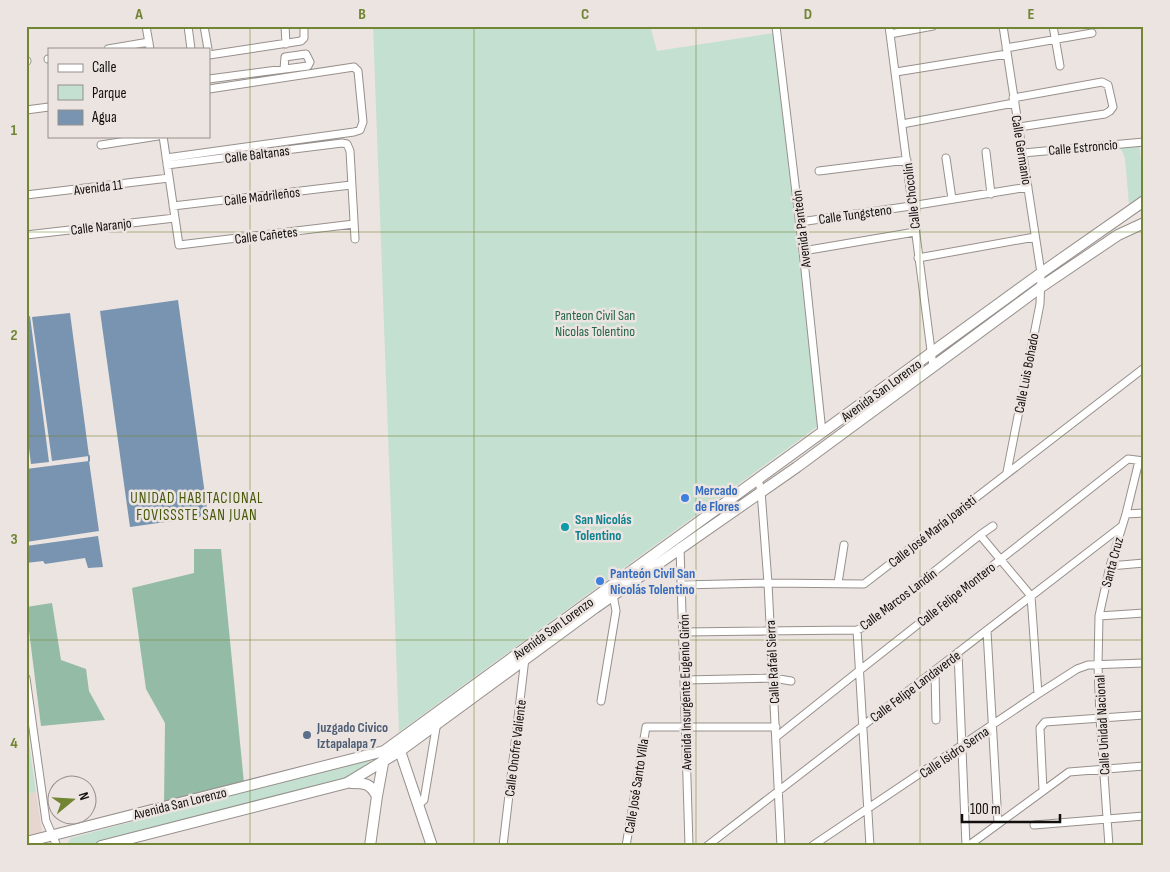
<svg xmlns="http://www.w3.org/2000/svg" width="1170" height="872" font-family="'Sofia Sans Condensed',sans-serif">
<rect width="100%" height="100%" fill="#ece4e0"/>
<path fill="#e7d6d0" d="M36,792L42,832L26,836V794Z"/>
<path fill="#c3e0d0" d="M373,26H650L657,51L774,33L818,426L399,732Z
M1139,142L1144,195L1129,205L1125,158L1119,144Z
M26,723L36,792L26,794Z
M368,759L373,762L347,782L90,846H66L71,838Z"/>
<path fill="#93bba6" d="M194,549H221L244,783L164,805L165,723L146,689L132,588L194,573Z
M52,603L61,660L86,669L89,691L105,720L41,726L26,607Z"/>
<path fill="#7994b0" d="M178,300L208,516L130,527L100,311Z
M70,313L89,456L52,461L32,317Z
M30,316L49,462L31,464L26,425V317Z
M89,461L99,531L26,542V469Z
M98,536L103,567L88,568L85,558L45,564L43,561L26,563V546Z"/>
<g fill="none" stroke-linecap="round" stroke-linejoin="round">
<path stroke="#7994b0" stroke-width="2" d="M89,456V461"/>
<g stroke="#97908c" stroke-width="9">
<path id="street" d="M146,26L150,49
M188,26L191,49
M204,26L208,49
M285,26L286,44
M776,26L803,251L822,432
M889,26L933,366
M1003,26L1041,273L1040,304L1007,472
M1053,26L1060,66
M890,34L933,26
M1006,48L1092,33
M108,49L149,42
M209,55L301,41L304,38V26
M48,59H49
M26,61H27
M896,72L1007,54
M209,79L308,66L310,62L306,54L285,57L284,69
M1013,98L1102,82L1108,85L1113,107L1110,111L1105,114L1019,127
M26,110L49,107
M902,124L1014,103
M163,136L179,245L354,224
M101,145L158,136
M986,152L991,194
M1023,153L1144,142
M166,158L354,132L360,130L363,122L358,71L354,67L209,89
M946,158L952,199
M167,165L342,143L347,144L350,151L355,239
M819,171L907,160
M26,195L169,178
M173,206L351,185
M800,222L911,206L1028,187
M26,235L175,218
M803,251L915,232
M918,258L1035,237
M758,479L761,491L768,583L781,846
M1126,514L1144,513
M980,535L1031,596L1038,694
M680,547L689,846
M1110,566L1144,563
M838,583L844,545
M682,585L768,583L864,584L1144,368
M1099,616L1144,613
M857,630L870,846
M987,631L998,823
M684,632L857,630L866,626L980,535L993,526
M958,652L966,846
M935,670L936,720
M26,678L46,821L57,846
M685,680L773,678L791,681
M601,701L616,611L613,595
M776,737L860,670L1128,459L1144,461
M1043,790L1040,728L1045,722L1144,715
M418,805L424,800L437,722
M1034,825L1144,816
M503,846L525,658
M626,846L646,727H776
M707,846L1122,526
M812,846L1038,694L1077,669L1088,665L1144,663
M968,846L1069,772L1144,766
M1109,846L1100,718L1098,665L1099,616L1110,566L1126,514L1139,461"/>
</g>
<g stroke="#97908c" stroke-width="12">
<path id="secondary" d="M398,745L432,846
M351,783C365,783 370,783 377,796
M26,842L384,751L1041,273L1144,201
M101,846L347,783L400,751L595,608L797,467L1041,287L1118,235L1144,223
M370,846L377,796L384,758"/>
</g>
<use href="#street" stroke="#fff" stroke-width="7"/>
<use href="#secondary" stroke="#fff" stroke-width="10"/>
</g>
<path fill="none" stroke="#718535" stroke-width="1" stroke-opacity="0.55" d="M250,26V846M474,26V846M696,26V846M920,26V846M26,232H1144M26,436H1144M26,640H1144"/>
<g fill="#3f7fe0" stroke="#ece4e0" stroke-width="2">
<circle cx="685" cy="498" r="5"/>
<circle cx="600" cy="581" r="5"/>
</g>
<circle fill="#0f9aa8" stroke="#ece4e0" stroke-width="2" cx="565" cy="527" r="5"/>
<circle fill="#5c6f8a" stroke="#ece4e0" stroke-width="2" cx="307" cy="735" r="5"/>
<g text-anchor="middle" stroke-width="5" stroke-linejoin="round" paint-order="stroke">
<g font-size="14" fill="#110e0d" stroke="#ece4e0">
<text transform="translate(1083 147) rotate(-5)" y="5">Calle Estroncio</text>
<text transform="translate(1022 150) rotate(81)" y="5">Calle Germanio</text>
<text transform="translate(257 154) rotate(-7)" y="5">Calle Baltanas</text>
<text transform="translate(98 187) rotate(-7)" y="5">Avenida 11</text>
<text transform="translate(262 196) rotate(-7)" y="5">Calle Madrileños</text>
<text transform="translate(911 196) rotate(-97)" y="5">Calle Chocolín</text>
<text transform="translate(855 214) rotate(-8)" y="5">Calle Tungsteno</text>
<text transform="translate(101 226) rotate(-7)" y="5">Calle Naranjo</text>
<text transform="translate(801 229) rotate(-97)" y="5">Avenida Panteón</text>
<text transform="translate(266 235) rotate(-7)" y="5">Calle Cañetes</text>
<text transform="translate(1026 373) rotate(-79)" y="5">Calle Luis Bohado</text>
<text transform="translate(881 390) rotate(-36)" y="5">Avenida San Lorenzo</text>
<text transform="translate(932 531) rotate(-38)" y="5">Calle José María Joaristi</text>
<text transform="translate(1112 562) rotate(-75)" y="5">Santa Cruz</text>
<text transform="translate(956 594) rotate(-38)" y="5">Calle Felipe Montero</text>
<text transform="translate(898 599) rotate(-37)" y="5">Calle Marcos Landin</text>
<text transform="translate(553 628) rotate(-36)" y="5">Avenida San Lorenzo</text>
<text transform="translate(772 662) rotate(-93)" y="5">Calle Rafaél Sierra</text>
<text transform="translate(915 686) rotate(-37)" y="5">Calle Felipe Landaverde</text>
<text transform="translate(685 692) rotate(-91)" y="5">Avenida Insurgente Eugenio Girón</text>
<text transform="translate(1102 725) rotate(-93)" y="5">Calle Unidad Nacional</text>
<text transform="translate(515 748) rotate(-83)" y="5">Calle Onofre Valiente</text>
<text transform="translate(954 752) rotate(-34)" y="5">Calle Isidro Serna</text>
<text transform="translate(636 786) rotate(-81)" y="5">Calle José Santo Villa</text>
<text transform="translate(180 803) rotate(-14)" y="5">Avenida San Lorenzo</text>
</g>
<g font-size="14" fill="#246649" stroke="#ece4e0">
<text x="595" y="320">Panteon Civil San<tspan x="595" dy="16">Nicolas Tolentino</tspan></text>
</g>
<g font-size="14" font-weight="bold" fill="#366cbe" stroke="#ece4e0" text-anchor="start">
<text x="695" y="495">Mercado<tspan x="695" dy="16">de Flores</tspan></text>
<text x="610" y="578">Panteón Civil San<tspan x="610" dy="16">Nicolás Tolentino</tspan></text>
</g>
<g font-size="14" font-weight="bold" fill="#0d838f" stroke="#ece4e0" text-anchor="start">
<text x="575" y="524">San Nicolás<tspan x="575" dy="16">Tolentino</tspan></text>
</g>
<g font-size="14" font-weight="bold" fill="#4e5e75" stroke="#ece4e0" text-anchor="start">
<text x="317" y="732">Juzgado Civico<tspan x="317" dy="16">Iztapalapa 7</tspan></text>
</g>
<g font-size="15" letter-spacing="1" fill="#475807" stroke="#ece4e0">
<text x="197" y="503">UNIDAD HABITACIONAL<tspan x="197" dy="17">FOVISSSTE SAN JUAN</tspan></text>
</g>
</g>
<rect width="1170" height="872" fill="none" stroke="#ece4e0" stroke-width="55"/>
<rect x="48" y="48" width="162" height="90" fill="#ece4e0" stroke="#948e8c"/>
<rect x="58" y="64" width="25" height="8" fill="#ffffff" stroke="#948e8c"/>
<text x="92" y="72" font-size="15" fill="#110e0d">Calle</text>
<rect x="58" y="85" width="25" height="15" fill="#c3e0d0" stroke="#948e8c"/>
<text x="92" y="98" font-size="15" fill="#110e0d">Parque</text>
<rect x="58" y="110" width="25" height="15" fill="#7994b0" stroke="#948e8c"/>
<text x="92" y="122" font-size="15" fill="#110e0d">Agua</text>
<g transform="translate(72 800) rotate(72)"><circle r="24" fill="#ece4e0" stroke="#948e8c"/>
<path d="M0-4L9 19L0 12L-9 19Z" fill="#718535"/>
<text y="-8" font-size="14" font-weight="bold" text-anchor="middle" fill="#110e0d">N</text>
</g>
<path d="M962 814v8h98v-8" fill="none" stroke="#110e0d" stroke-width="2.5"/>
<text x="970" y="814" font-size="15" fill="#110e0d" stroke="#ece4e0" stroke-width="4" paint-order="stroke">100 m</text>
<rect x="28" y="28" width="1114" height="816" fill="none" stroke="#718535" stroke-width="2"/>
<g font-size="16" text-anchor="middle" font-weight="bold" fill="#718535">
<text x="139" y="19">A</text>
<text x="362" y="19">B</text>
<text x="585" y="19">C</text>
<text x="808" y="19">D</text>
<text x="1031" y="19">E</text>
<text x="14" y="135">1</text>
<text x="14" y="340">2</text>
<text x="14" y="544">3</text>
<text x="14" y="748">4</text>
</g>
</svg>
